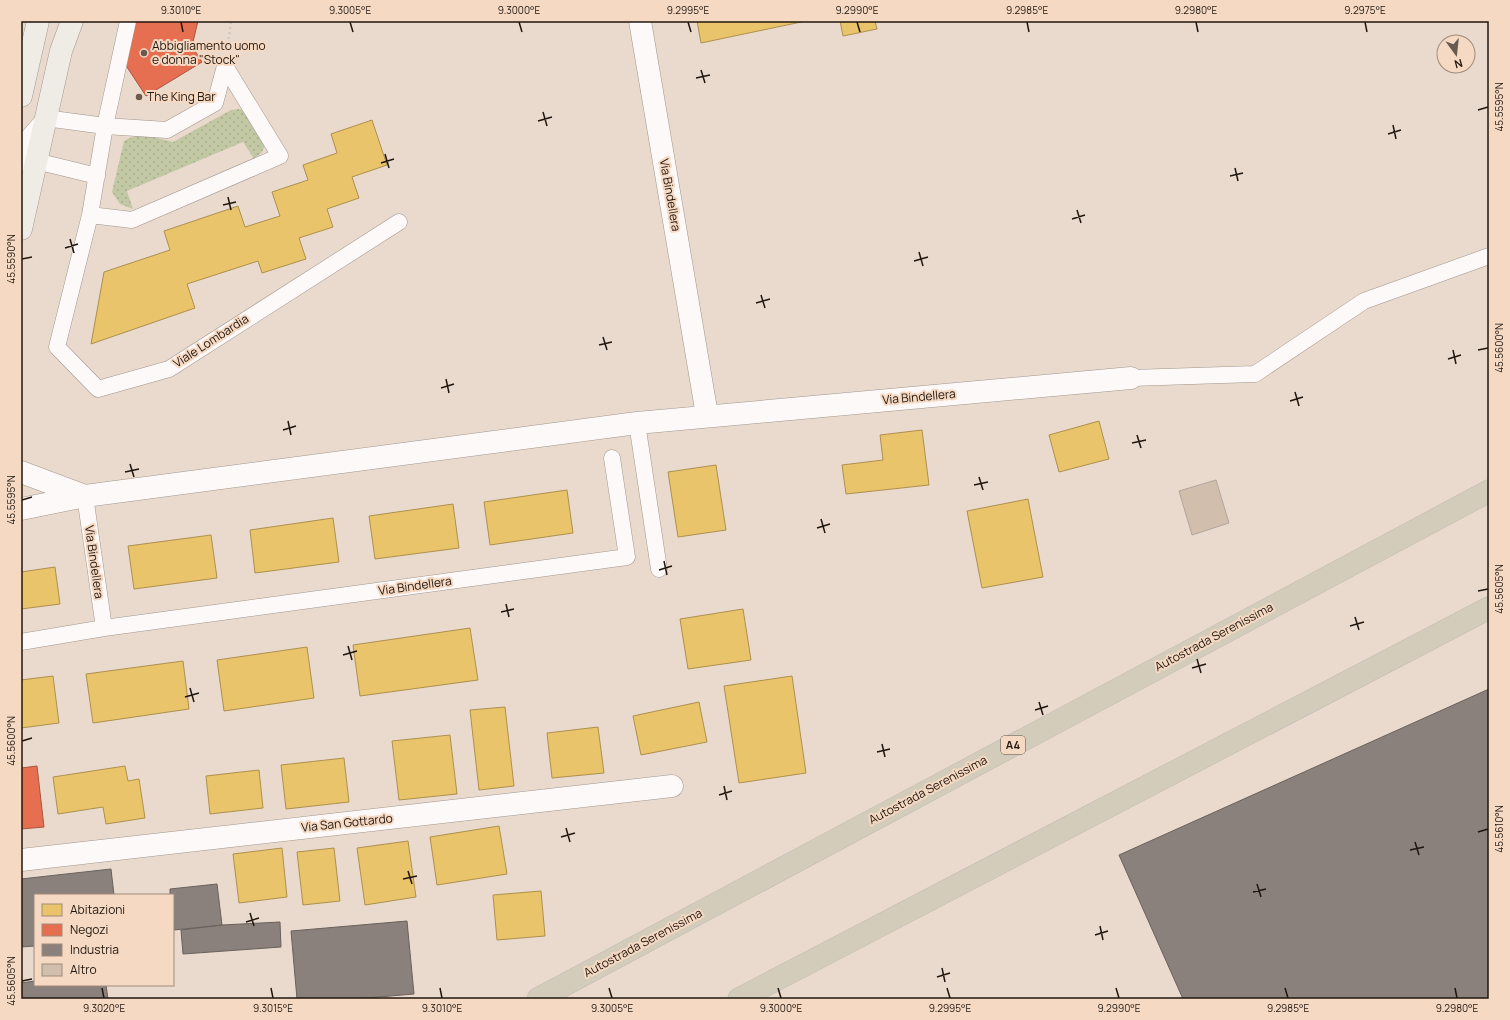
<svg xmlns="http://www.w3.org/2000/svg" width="1510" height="1020" font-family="Manrope,sans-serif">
<defs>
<pattern id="grass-dots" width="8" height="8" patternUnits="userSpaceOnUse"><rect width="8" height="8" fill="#c2c8a3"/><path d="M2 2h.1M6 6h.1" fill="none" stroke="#a6ab8b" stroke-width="1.8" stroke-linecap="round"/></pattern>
</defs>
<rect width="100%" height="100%" fill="#eadace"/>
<path fill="url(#grass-dots)" d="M239,109L244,110L265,144L262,152L254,159L243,142L127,191L133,209L120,204L112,192L124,141C141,130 155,138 173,142L231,110Z"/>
<path fill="#e9c46a" stroke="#ad904e" d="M697,21H806L701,43Z
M840,21H875L877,29L843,36Z
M372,120L387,165L352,177L359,198L327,209L333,227L299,238L306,259L262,273L258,261L187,284L195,308L91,344L104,272L170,250L164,231L238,206L245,227L280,216L272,192L308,180L303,165L337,153L331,134Z
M1099,421L1109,459L1059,472L1049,435Z
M922,430L929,485L846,494L842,465L883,460L880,435Z
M716,465L726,530L678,537L668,472Z
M567,490L573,533L490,545L484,502Z
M1028,499L1043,577L982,588L967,511Z
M453,504L459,548L375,559L369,516Z
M333,518L339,562L255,573L250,530Z
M211,535L217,578L134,589L128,546Z
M55,567L60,604L21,609V572Z
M743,609L751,660L688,669L680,619Z
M470,628L478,680L360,696L353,645Z
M307,647L314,698L224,711L217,660Z
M183,661L189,709L93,723L86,674Z
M53,676L59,723L21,728V680Z
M792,676L806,773L739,783L724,686Z
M699,702L707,742L641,755L633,716Z
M505,707L514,786L479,790L470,710Z
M598,727L604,773L552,778L547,733Z
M450,735L457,794L399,800L392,741Z
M344,758L349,802L286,809L281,765Z
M125,766L128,781L139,779L145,818L106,824L103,807L58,814L53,777Z
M259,770L263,808L210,814L206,776Z
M499,826L507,874L437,885L430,837Z
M408,841L416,897L365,905L357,848Z
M282,848L287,897L239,903L233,854Z
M334,848L340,901L303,905L297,852Z
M541,891L545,936L497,940L493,895Z"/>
<path fill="#e76f51" stroke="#ab543d" d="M132,21H198L192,46L202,62L146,96L123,61Z
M37,766L44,827L21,829V768Z"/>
<path fill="#8a817c" stroke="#6a615b" d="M1489,689V999H1183L1119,855Z
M111,869L114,895H35V946L21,947V879Z
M217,884L222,925L174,930L173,895H170V889Z
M407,921L414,994L355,999H297L291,931Z
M280,922L281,947L183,954L181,930L222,925Z
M35,981V985H106L108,999H21V983Z"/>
<path fill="#d2bead" stroke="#b1a59c" d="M1216,480L1229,523L1192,535L1179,491Z"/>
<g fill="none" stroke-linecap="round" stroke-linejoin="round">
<g stroke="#a2968d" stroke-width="17">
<path id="service" d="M36,161L97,176
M21,163L24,142L45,118L105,126L90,215L57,347L98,389L169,369L399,222
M90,215L132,220L280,156L225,66L215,103L167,130L105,126L128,21
M1131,378L1255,374L1364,301L1489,256
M637,423L659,569
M85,496L104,628
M21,642L104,628L627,557L612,458"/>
</g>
<g stroke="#a2968d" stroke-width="23">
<path id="minor" d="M640,21L707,415
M21,472L85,496
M21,509L85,496L637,423L1131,378
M21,860L672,786"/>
</g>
<g stroke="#a2968d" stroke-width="23">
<path id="secondary" d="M21,96L38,21
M21,229L61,51L72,21"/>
</g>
<g stroke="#c3bab4" stroke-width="23">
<path id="motorway" d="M538,999L1489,491
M739,999L1489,608"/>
</g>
<path stroke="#cdc8c5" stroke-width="2.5" stroke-dasharray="2 3" stroke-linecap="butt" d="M452,21H460
M228,44L231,21"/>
<use href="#service" stroke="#fcf9f8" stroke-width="16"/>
<use href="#minor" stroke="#fcf9f8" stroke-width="22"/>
<use href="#secondary" stroke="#efece6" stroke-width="22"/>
<use href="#motorway" stroke="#d3ccba" stroke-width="22"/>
</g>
<path fill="none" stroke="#20160e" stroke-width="1.5" d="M181,22L183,32M350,22L353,32M519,22L522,32M688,22L691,32M857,22L860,32M1027,22L1029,32M1196,22L1198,32M1365,22L1367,32M701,70L705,83M696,78L710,75M1478,110L1488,107M543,112L547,126M538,121L552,117M1393,125L1396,139M1388,134L1401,130M385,154L389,168M381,163L394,159M1235,168L1238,181M1230,176L1243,173M228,197L231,210M223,205L236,202M1077,210L1081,223M1072,219L1085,215M70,239L74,253M65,248L78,244M919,252L923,266M22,259L32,257M914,261L928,257M761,295L765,308M756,303L770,299M603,337L607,350M599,345L612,342M1453,350L1456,364M1478,350L1488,348M1448,359L1461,355M446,379L449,393M441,388L454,384M1295,392L1299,406M1290,401L1303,397M288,421L291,435M283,430L296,426M1137,435L1141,448M1132,443L1146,440M130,464L134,477M125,472L139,469M979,477L983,490M974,485L988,482M22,500L32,497M821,519L825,533M817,528L830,524M664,561L667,575M659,570L672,566M1478,591L1488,589M506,604L509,617M501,612L514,609M1355,617L1359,630M1350,626L1364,622M348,646L352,660M343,655L357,651M1197,659L1201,673M1192,668L1206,664M190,688L194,702M185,697L199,693M1039,702L1043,715M1035,710L1048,706M22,741L32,738M882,744L885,757M877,752L890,749M724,786L727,800M719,795L732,791M566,828L570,842M1478,832L1488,829M561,837L575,833M1415,842L1419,855M1410,850L1424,847M408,871L412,884M403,879L417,876M1257,884L1261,897M1253,892L1266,889M250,913L254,926M246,922L259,918M1100,926L1103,940M1095,935L1108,931M942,968L945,982M937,977L950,973M22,981L32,979M102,988L104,998M271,988L273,998M440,988L442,998M609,988L612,998M778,988L781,998M947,988L950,998M1116,988L1119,998M1285,988L1288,998M1455,988L1457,998"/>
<g fill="#675b51" stroke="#f5d9c3" stroke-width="1.5">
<circle cx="144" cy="53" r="4"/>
<circle cx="139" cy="97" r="4"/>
</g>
<g text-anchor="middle" stroke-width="4" stroke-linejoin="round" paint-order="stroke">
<rect fill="#f5d9c3" stroke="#605044" stroke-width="1" x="1001" y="736" width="24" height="18" rx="3"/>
<g font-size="11" font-weight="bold" fill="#20160e">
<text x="1013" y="749">A4</text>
</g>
<g font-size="12" fill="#20160e" stroke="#f5d9c3" text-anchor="start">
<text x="152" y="50">Abbigliamento uomo<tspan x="152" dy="14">e donna "Stock"</tspan></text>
<text x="147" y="101">The King Bar</text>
</g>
<g font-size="12" fill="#20160e" stroke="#f5d9c3">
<text transform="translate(670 195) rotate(80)" y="4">Via Bindellera</text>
<text transform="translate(211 341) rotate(-33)" y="4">Viale Lombardia</text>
<text transform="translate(919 397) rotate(-5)" y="4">Via Bindellera</text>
<text transform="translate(94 562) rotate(82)" y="4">Via Bindellera</text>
<text transform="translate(415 586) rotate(-8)" y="4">Via Bindellera</text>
<text transform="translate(1214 637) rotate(-28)" y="4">Autostrada Serenissima</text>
<text transform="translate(928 790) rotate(-28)" y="4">Autostrada Serenissima</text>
<text transform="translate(347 823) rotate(-6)" y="4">Via San Gottardo</text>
<text transform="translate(643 943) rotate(-28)" y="4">Autostrada Serenissima</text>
</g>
</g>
<rect width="1510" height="1020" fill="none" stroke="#f5d9c3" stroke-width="44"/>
<rect x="34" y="894" width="140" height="92" fill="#f5d9c3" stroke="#a08b7b"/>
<rect x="42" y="904" width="20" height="12" fill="#e9c46a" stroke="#a08b7b"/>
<text x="70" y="914" font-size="12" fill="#20160e">Abitazioni</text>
<rect x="42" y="924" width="20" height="12" fill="#e76f51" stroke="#a08b7b"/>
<text x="70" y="934" font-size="12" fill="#20160e">Negozi</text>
<rect x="42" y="944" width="20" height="12" fill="#8a817c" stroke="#a08b7b"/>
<text x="70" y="954" font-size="12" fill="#20160e">Industria</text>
<rect x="42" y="964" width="20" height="12" fill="#d2bead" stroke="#a08b7b"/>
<text x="70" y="974" font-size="12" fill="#20160e">Altro</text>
<g transform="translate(1456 54) rotate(165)"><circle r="19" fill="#f5d9c3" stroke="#a08b7b"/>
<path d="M0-3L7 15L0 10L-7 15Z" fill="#675b51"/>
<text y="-6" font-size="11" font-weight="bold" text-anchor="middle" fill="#20160e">N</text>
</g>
<rect x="22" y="22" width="1466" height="976" fill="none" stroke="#20160e" stroke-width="1.5"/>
<g font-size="10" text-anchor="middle" fill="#20160e">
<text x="181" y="14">9.3010°E</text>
<text x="350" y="14">9.3005°E</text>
<text x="519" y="14">9.3000°E</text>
<text x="688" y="14">9.2995°E</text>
<text x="857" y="14">9.2990°E</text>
<text x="1027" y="14">9.2985°E</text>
<text x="1196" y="14">9.2980°E</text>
<text x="1365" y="14">9.2975°E</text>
<text transform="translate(1499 107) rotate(-90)" y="4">45.5595°N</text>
<text transform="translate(11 259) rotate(-90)" y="4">45.5590°N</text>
<text transform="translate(1499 348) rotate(-90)" y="4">45.5600°N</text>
<text transform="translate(11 500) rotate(-90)" y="4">45.5595°N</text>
<text transform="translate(1499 589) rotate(-90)" y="4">45.5605°N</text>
<text transform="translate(11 741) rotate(-90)" y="4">45.5600°N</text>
<text transform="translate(1499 829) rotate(-90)" y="4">45.5610°N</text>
<text transform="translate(11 981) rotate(-90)" y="4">45.5605°N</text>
<text x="104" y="1012">9.3020°E</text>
<text x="273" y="1012">9.3015°E</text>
<text x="442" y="1012">9.3010°E</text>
<text x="612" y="1012">9.3005°E</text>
<text x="781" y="1012">9.3000°E</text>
<text x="950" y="1012">9.2995°E</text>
<text x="1119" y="1012">9.2990°E</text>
<text x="1288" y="1012">9.2985°E</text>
<text x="1457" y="1012">9.2980°E</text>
</g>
</svg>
